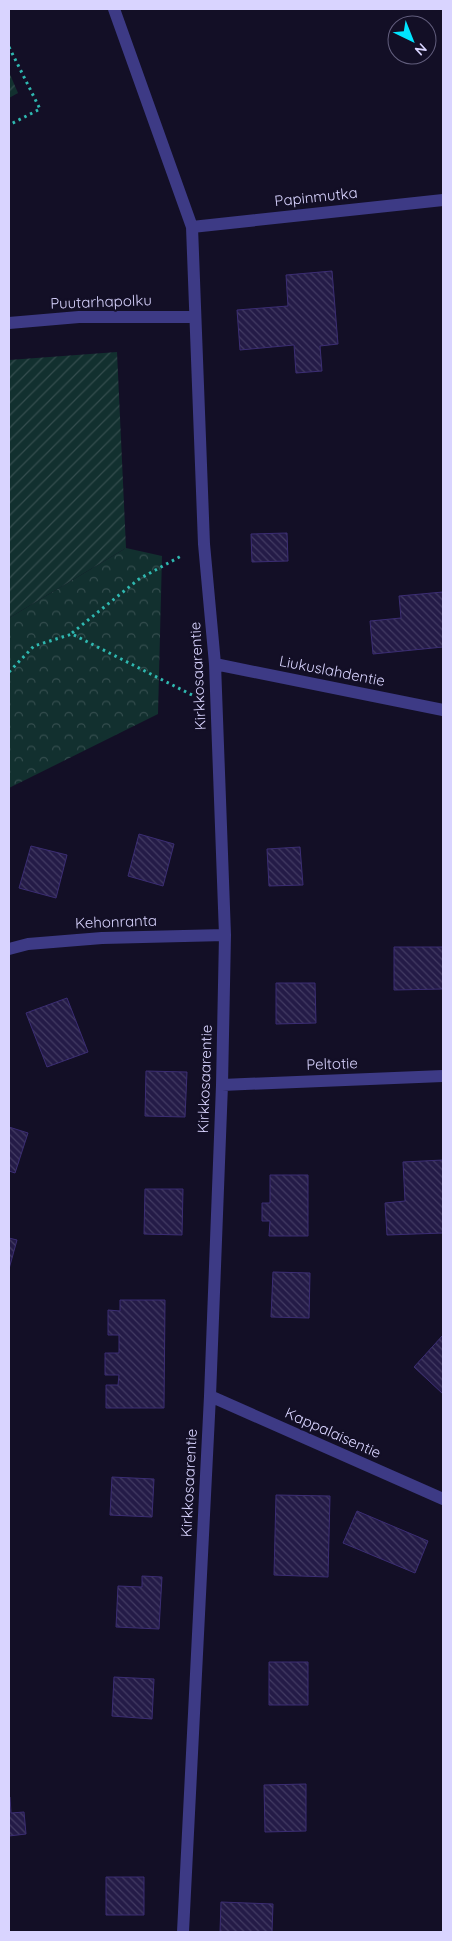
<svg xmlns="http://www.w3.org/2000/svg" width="452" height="1941" font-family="Quicksand,sans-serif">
<defs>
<pattern id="forest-crowns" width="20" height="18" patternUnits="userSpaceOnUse" patternTransform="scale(1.25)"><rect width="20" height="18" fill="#12302f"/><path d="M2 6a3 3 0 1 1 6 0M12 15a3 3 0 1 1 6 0" fill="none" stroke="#344d4e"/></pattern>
<pattern id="garden-furrows" width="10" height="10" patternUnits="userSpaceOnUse" patternTransform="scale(1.25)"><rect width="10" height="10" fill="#12302f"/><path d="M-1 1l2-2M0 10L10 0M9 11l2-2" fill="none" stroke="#344d4e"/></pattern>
<pattern id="building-back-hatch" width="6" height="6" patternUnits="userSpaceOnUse" patternTransform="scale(1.25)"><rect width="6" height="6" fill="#241b47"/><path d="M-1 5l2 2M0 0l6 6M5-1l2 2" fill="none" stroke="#433b63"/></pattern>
</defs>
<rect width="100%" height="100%" fill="#130f26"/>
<path fill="url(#forest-crowns)" d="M126,548L162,556L158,714L9,788V618Z"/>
<path fill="url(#garden-furrows)" d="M9,72L18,93L9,98Z
M117,352L126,548L9,618V360Z"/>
<path fill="url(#building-back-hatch)" stroke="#3b2d73" d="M332,271L338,344L320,346L322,371L296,373L294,345L240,350L237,310L288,306L286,275Z
M287,533L288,561L252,562L251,534Z
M443,592V647L373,654L370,621L401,618L399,596Z
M139,834L174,844L163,886L128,876Z
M31,846L67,855L56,898L19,888Z
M300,847L303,885L269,886L267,849Z
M394,947H443V989L394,990Z
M276,983H315L316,1023L276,1024Z
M67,998L88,1052L47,1067L26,1013Z
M146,1071L187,1072L185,1117L145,1116Z
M9,1127L28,1133L15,1173L9,1171Z
M443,1160V1233L387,1235L385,1203L405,1201L403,1162Z
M270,1175H308V1236H269L270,1221H262V1203H270Z
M145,1189H183L182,1235L144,1234Z
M9,1238L17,1240L9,1269Z
M273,1272L310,1273L309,1318L271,1317Z
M120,1300H165L164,1408H106V1385H118L119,1375H105V1353H119V1335H108V1310L120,1311Z
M443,1335V1394L414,1367Z
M112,1477L154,1479L152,1517L110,1515Z
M276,1495L330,1496L328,1577L274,1575Z
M357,1511L428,1541L415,1573L343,1543Z
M142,1576L162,1577L159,1629L116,1627L118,1586L142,1587Z
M269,1662H308V1705H269Z
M114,1677L154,1679L152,1719L112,1716Z
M306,1784V1831L265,1832L264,1785Z
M9,1797H10L11,1813L24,1812L26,1834L9,1836Z
M106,1877H144V1915H106Z
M221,1902L273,1904L272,1932H220Z"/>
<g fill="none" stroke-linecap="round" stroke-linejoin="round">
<path stroke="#2fb8b0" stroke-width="3" stroke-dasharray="2.5 4" stroke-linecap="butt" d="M9,47L40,109L9,125
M72,633L139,579L183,555
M9,672L34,646L72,634L196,697"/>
<path stroke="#3d3a85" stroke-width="12" d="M114,9L192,227L204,544L215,664L225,935L222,1085L210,1396L183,1932
M192,227L443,200
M9,323L79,317H195
M215,664L443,710
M9,949L28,944L102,938L225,935
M222,1085L443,1076
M210,1396L443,1499"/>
</g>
<g text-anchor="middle" stroke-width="4.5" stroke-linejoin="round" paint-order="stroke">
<g font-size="15" fill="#d9d4ff" stroke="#130f26">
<text transform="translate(316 197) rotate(-6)" y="5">Papinmutka</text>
<text transform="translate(101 302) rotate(-2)" y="5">Puutarhapolku</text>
<text transform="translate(332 671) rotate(11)" y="5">Liukuslahdentie</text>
<text transform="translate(198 676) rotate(-93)" y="5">Kirkkosaarentie</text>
<text transform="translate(116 922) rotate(-2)" y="5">Kehonranta</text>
<text transform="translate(332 1064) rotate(-2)" y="5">Peltotie</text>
<text transform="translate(205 1079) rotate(-88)" y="5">Kirkkosaarentie</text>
<text transform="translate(333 1433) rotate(24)" y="5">Kappalaisentie</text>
<text transform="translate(189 1483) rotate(-87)" y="5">Kirkkosaarentie</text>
</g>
</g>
<rect width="452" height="1941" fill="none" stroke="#d9d4ff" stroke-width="20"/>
<g transform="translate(412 40) rotate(137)"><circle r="24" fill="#130f26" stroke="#625e7d"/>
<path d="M0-4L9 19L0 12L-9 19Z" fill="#00e5ff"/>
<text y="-8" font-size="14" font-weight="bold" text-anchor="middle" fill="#d9d4ff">N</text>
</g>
</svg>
